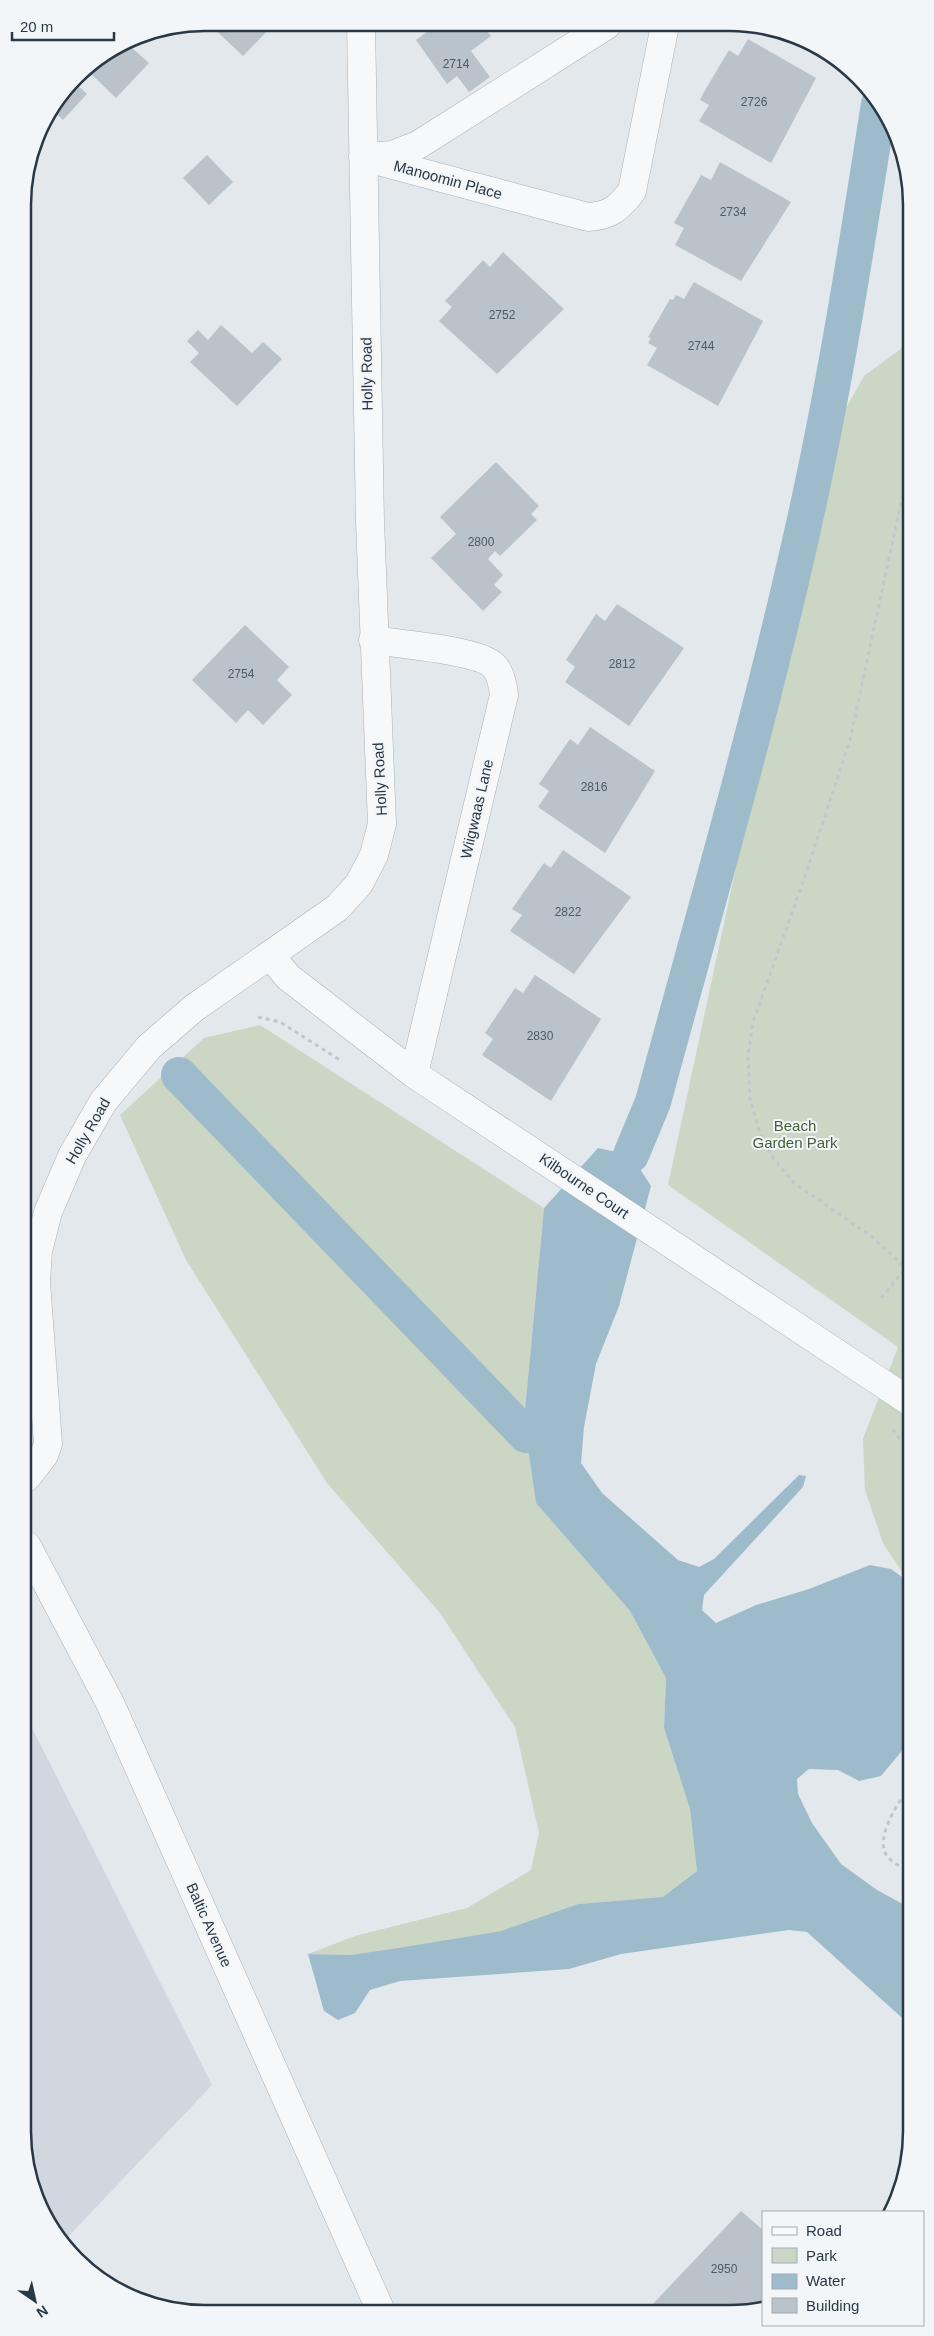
<svg xmlns="http://www.w3.org/2000/svg" width="934" height="2336" font-family="Arial,sans-serif">
<rect width="100%" height="100%" fill="#e3e8ec"/>
<path fill="#d1d7de" d="M27,1718L212,2085L63,2242L47,2222L29,2178Z"/>
<path fill="#cbd6c4" d="M906,345L909,1583L883,1543L865,1490L863,1439L898,1347L668,1185L827,442L864,376Z
M260,1025L544,1208L524,1421L536,1503L630,1611L666,1678L664,1728L690,1809L697,1871L664,1897L578,1904L501,1931L398,1948L350,1955L308,1954L355,1936L467,1908L531,1870L539,1833L515,1727L440,1613L327,1483L186,1260L120,1115L204,1038Z"/>
<path fill="#9ebbcc" d="M598,1148L631,1155L651,1186L619,1306L596,1364L584,1427L581,1463L602,1493L678,1560L699,1567L714,1559L799,1475L806,1476L803,1487L704,1595L702,1610L716,1623L756,1605L809,1589L870,1565L891,1569L909,1582L910,1741L881,1776L859,1781L838,1770L809,1769L797,1779L798,1794L812,1823L841,1864L877,1890L910,1908L911,2026L807,1932L789,1930L621,1954L569,1969L400,1981L370,1990L355,2013L338,2020L324,2011L308,1954L350,1955L398,1948L501,1931L578,1904L663,1897L697,1871L690,1809L664,1728L666,1678L630,1611L536,1503L524,1421L544,1208Z"/>
<g fill="none" stroke-linecap="round" stroke-linejoin="round">
<path stroke="#9ebbcc" stroke-width="36" d="M179,1075L526,1435
M631,1155L653,1102C705,910 761,718 804,524C835,386 857,244 879,104"/>
</g>
<path fill="#bac2ca" d="M208,23H275L243,56Z
M438,24H494L486,30L491,36L471,51L490,77L469,92L457,76L447,84L416,40Z
M133,38L135,40L130,46L149,63L116,98L85,68Z
M748,39L816,78L771,163L699,121L709,105L700,100L704,92L729,50L738,56Z
M74,82L87,94L63,120L53,110Z
M207,155L233,182L209,205L183,178Z
M720,162L791,202L741,281L675,245L684,228L674,223L700,177L701,175L711,180Z
M503,252L564,309L497,374L439,321L452,307L445,301L483,260L490,267Z
M694,282L763,321L718,406L647,365L657,348L648,343L651,338L648,337L670,299L673,300L676,295L684,299Z
M221,325L252,353L263,342L282,359L237,406L190,362L199,353L187,341L198,330L208,340Z
M496,462L539,506L531,514L537,520L500,556L495,551L488,559L503,575L494,585L502,592L483,611L431,558L456,534L440,517Z
M617,604L684,648L629,726L565,682L575,667L566,660L596,614L605,621Z
M245,625L289,667L277,680L292,695L263,725L248,710L236,723L192,680Z
M590,727L655,771L605,853L538,807L549,791L539,784L570,739L578,745Z
M563,850L631,897L574,974L510,931L522,915L512,909L544,863L551,868Z
M535,975L601,1019L551,1101L482,1055L493,1039L485,1033L515,988L523,993Z
M741,2211L763,2230V2307L649,2308Z"/>
<g fill="none" stroke-linecap="round" stroke-linejoin="round">
<g stroke="#a8b0b7" stroke-width="29">
<path id="minor" d="M363,157L588,217C610,216 619,208 632,191L664,30L663,25
M371,157L392,155L418,145L607,25
M373,640C398,644 479,650 494,666C501,674 503,685 504,695L414,1074
M270,955L288,977L414,1074L909,1401
M27,1477L44,1455L48,1444L36,1282L38,1251L48,1212L72,1156L103,1102L149,1047L194,1008L337,908L359,884L374,855L382,824L370,522L361,23
M27,1546L110,1703L380,2309"/>
</g>
<path stroke="#c1c6cb" stroke-width="3" stroke-dasharray="4 4" stroke-linecap="butt" d="M906,479L850,740L805,876L753,1022L748,1055L750,1099L759,1131L773,1158L794,1183L871,1236L909,1271
M258,1017L280,1022L340,1060
M881,1298L906,1268
M893,1429L902,1442L909,1447
M910,1787C899,1800 879,1832 884,1850C887,1861 902,1867 910,1873"/>
<use href="#minor" stroke="#f6f8fa" stroke-width="28"/>
</g>
<g text-anchor="middle" stroke-width="4" stroke-linejoin="round" paint-order="stroke">
<g font-size="12" fill="#4e5a66">
<text x="456" y="68">2714</text>
<text x="754" y="106">2726</text>
<text x="733" y="216">2734</text>
<text x="502" y="319">2752</text>
<text x="701" y="350">2744</text>
<text x="481" y="546">2800</text>
<text x="622" y="668">2812</text>
<text x="241" y="678">2754</text>
<text x="594" y="791">2816</text>
<text x="568" y="916">2822</text>
<text x="540" y="1040">2830</text>
<text x="724" y="2273">2950</text>
</g>
<g font-size="15" fill="#2a3845" stroke="#f3f6f9">
<text transform="translate(448 180) rotate(15)" y="5">Manoomin Place</text>
<text transform="translate(367 374) rotate(-91)" y="5">Holly Road</text>
<text transform="translate(380 779) rotate(-93)" y="5">Holly Road</text>
<text transform="translate(477 809) rotate(-77)" y="5">Wiigwaas Lane</text>
<text transform="translate(88 1131) rotate(-60)" y="5">Holly Road</text>
<text transform="translate(584 1186) rotate(34)" y="5">Kilbourne Court</text>
<text transform="translate(209 1925) rotate(66)" y="5">Baltic Avenue</text>
</g>
<g font-size="15" fill="#456137" stroke="#f3f6f9">
<text x="795" y="1131">Beach<tspan x="795" dy="17">Garden Park</tspan></text>
</g>
</g>
<path d="M0 0H934V2336H0ZM205 31H729A174 174 0 0 1 903 205V2131A174 174 0 0 1 729 2305H205A174 174 0 0 1 31 2131V205A174 174 0 0 1 205 31Z" fill="#f3f6f9" fill-rule="evenodd"/>
<path fill="none" stroke="#2a3845" stroke-width="2.5" d="M205 31H729A174 174 0 0 1 903 205V2131A174 174 0 0 1 729 2305H205A174 174 0 0 1 31 2131V205A174 174 0 0 1 205 31Z"/>
<rect x="762" y="2211" width="162" height="115" fill="#f3f6f9" stroke="#a3aab1"/>
<rect x="772" y="2227" width="25" height="8" fill="#f6f8fa" stroke="#a3aab1"/>
<text x="806" y="2236" font-size="15" fill="#2a3845">Road</text>
<rect x="772" y="2248" width="25" height="15" fill="#cbd6c4" stroke="#a3aab1"/>
<text x="806" y="2261" font-size="15" fill="#2a3845">Park</text>
<rect x="772" y="2274" width="25" height="15" fill="#9ebbcc" stroke="#a3aab1"/>
<text x="806" y="2286" font-size="15" fill="#2a3845">Water</text>
<rect x="772" y="2298" width="25" height="15" fill="#bac2ca" stroke="#a3aab1"/>
<text x="806" y="2311" font-size="15" fill="#2a3845">Building</text>
<g transform="translate(35 2301) rotate(146)" stroke="#f3f6f9" stroke-width="4" paint-order="stroke">
<path d="M0-4L9 19L0 12L-9 19Z" fill="#2a3845"/>
<text y="-8" font-size="14" font-weight="bold" text-anchor="middle" fill="#2a3845">N</text>
</g>
<path d="M12 32v8h102v-8" fill="none" stroke="#2a3845" stroke-width="2.5"/>
<text x="20" y="32" font-size="15" fill="#2a3845" stroke="#f3f6f9" stroke-width="4" paint-order="stroke">20 m</text>
</svg>
